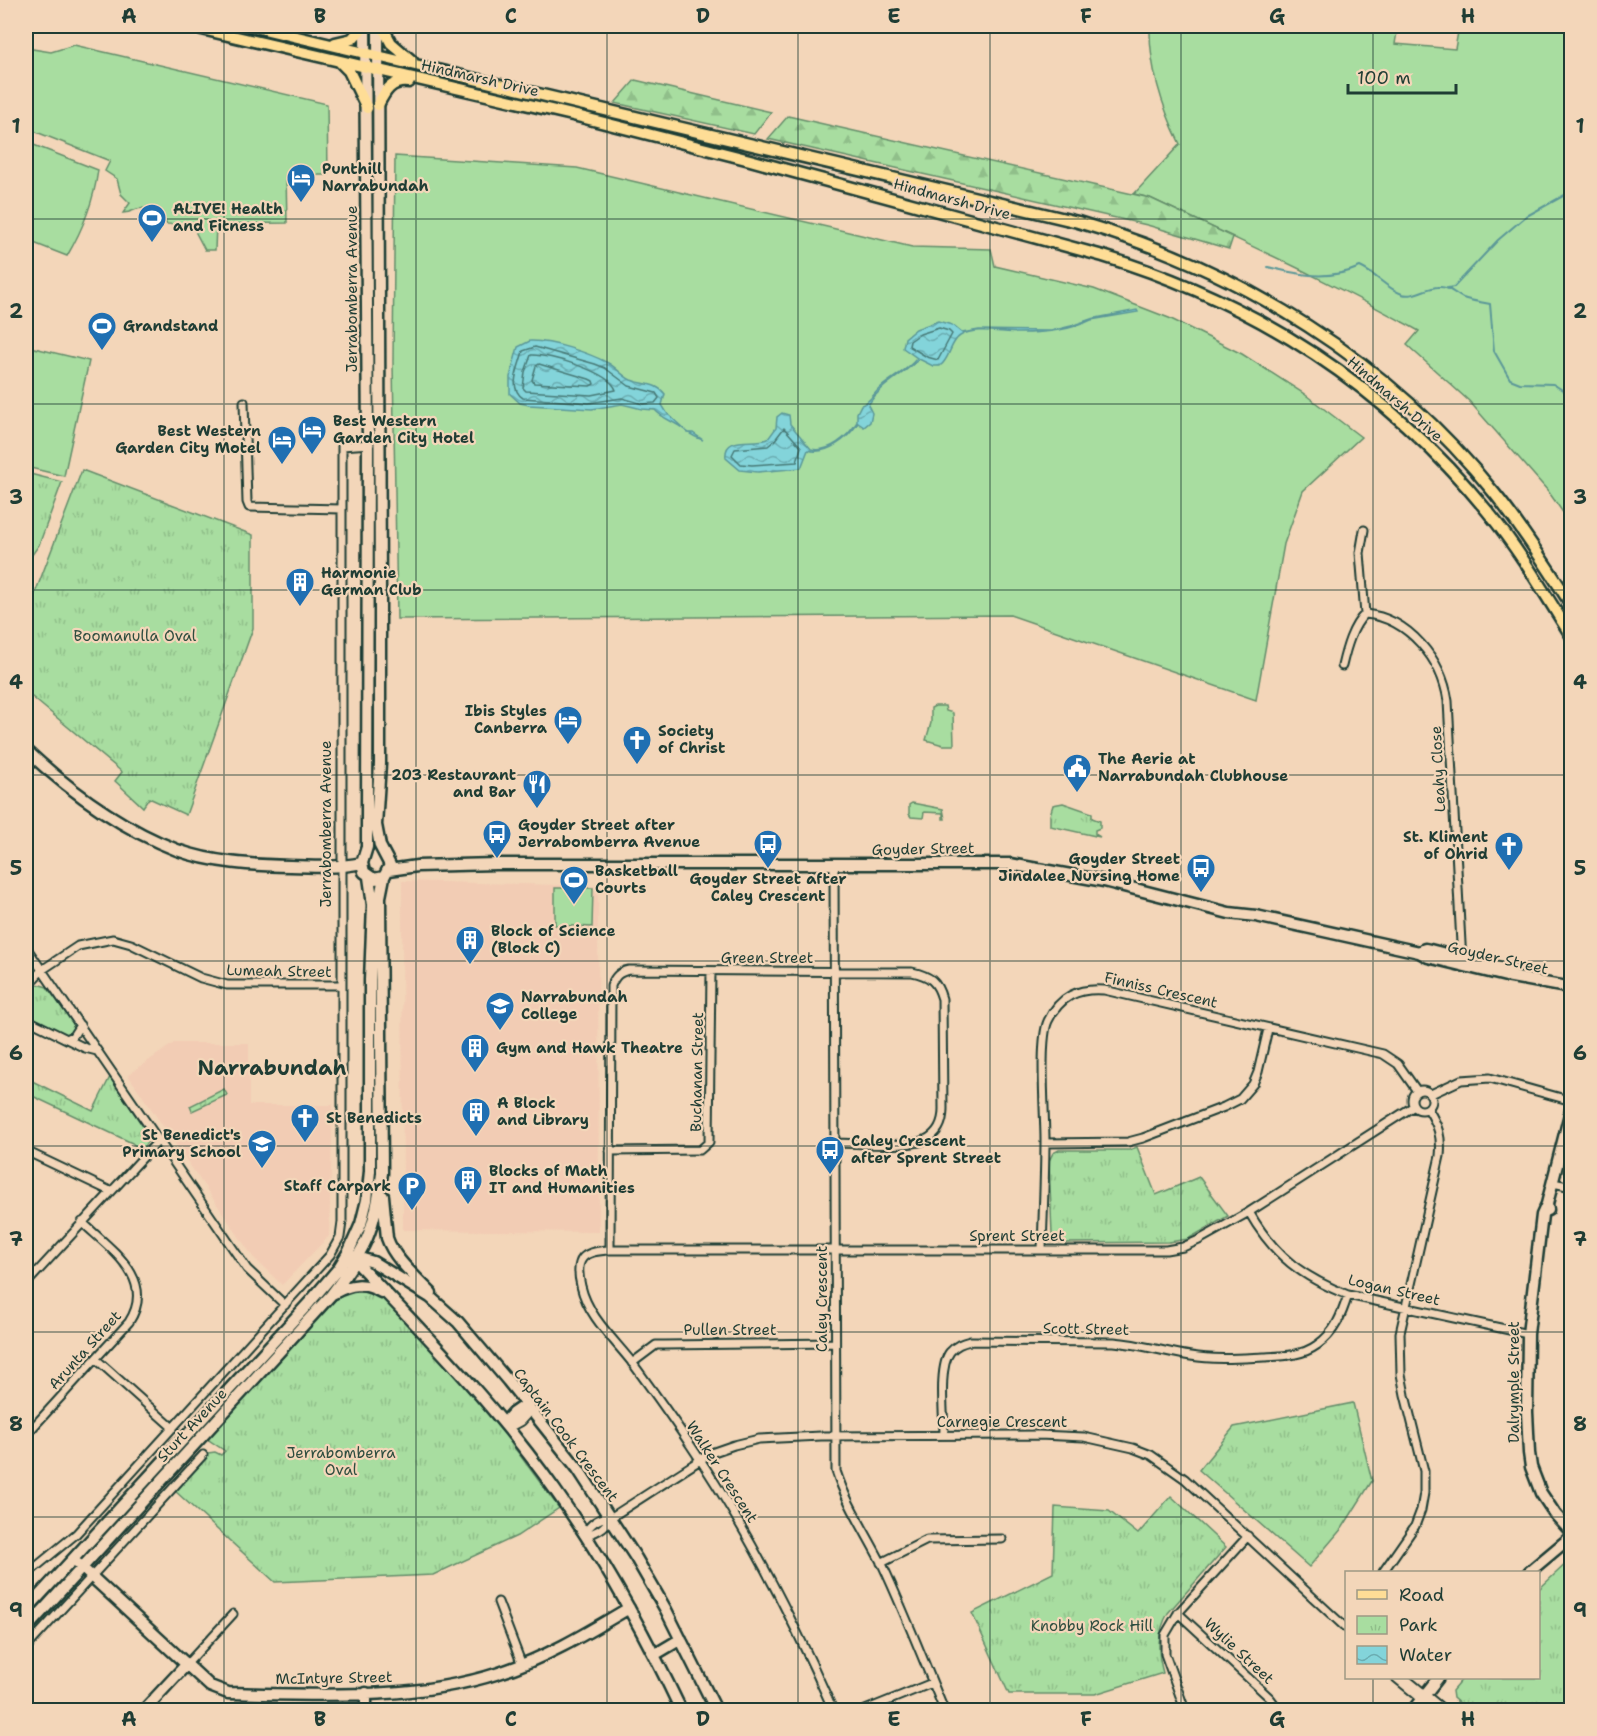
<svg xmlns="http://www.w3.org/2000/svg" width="1597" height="1736" font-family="'Shantell Sans',sans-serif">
<defs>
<pattern id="forest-firs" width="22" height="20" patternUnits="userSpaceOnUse" patternTransform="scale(1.5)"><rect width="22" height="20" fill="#a8dda0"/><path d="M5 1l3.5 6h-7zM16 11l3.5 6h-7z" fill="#90bf8a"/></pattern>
<pattern id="park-tufts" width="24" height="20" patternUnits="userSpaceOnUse" patternTransform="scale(1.5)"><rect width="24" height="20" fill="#a8dda0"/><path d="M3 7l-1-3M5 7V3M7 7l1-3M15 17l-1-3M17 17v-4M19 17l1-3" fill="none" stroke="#90bf8a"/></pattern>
<pattern id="water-waves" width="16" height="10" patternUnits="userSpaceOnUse" patternTransform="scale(1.5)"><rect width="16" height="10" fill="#83d4da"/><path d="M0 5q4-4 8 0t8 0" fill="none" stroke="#6badb2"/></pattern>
</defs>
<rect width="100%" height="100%" fill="#f3d6b9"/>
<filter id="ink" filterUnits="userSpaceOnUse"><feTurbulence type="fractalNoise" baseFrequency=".0167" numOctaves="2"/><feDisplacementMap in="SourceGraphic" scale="12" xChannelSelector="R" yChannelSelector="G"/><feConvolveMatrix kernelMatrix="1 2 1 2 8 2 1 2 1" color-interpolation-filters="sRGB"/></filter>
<g filter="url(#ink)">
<path fill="#f2ccb4" d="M402,881L598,886L599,1232L403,1230Z
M174,1043H249V1105H333L329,1236L282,1285L253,1257L128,1075Z"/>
<path fill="#a8dda0" stroke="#648d6a" stroke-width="1.5" d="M1150,26H1398L1395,44L1455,49L1459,26H1571V524L1548,491L1469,401L1407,345L1419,331C1332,282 1240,241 1150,198L1134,194L1180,144C1162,107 1149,68 1150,26Z
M74,45L327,104L328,175H286L287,223L216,224L215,250H205L196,233L195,225L167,224C159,217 150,205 137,209C132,211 130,213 123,213L130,203L121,194L117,179L105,171L110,161L26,128V48L51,52Z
M26,142L98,170C94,200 83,229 67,256L26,240Z
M395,156L577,168L912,247L991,249L995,266L1094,289L1169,318L1242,354L1303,393L1361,437L1303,491L1284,544L1256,700L1010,615L397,619L393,362Z
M26,346L89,361L64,476L26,467Z
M935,706H945L946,711L953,713L954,745H943L926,740L931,723V708Z
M912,803L943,809L945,819H943V813L924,812L923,818L911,817L909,814V805Z
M555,888H593L592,927L555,925Z
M310,1309L312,1310L113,1527L110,1524Z
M73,1585L75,1587L70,1594L26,1644V1635Z"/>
<path fill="url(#forest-firs)" stroke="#648d6a" stroke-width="1.5" d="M635,80L771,112L754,134L615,103Z
M788,116L1150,198L1233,237L1229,249L1147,225L768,139Z"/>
<path fill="url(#park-tufts)" stroke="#648d6a" stroke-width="1.5" d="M82,470L253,535V628L186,815L149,798L143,807L115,781L122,772L26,692V617Z
M26,473L62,482L39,545L29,559L26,557Z
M1063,803L1092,813V818L1100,821V828L1095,830V834L1100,837L1050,826V815L1053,805Z
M37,984L47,987L73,1023V1030L66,1036L26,1018V992Z
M110,1077L146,1131L147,1142L141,1151L132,1143L26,1093V1078L93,1111Z
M224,1089L227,1095L192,1111L190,1106Z
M1137,1147L1156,1195L1199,1177L1228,1216L1188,1239L1169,1242L1063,1243L1055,1240L1052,1234L1049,1161L1053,1153L1059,1150H1129Z
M355,1288L380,1295L438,1355L505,1435L559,1508L517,1536L433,1575L275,1582L174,1490L208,1453L215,1452L221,1455L225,1451L206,1438L339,1295Z
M1353,1403L1372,1481L1343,1527L1309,1567L1199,1470L1234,1427Z
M1171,1496L1226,1547L1168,1613C1157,1633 1157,1651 1163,1673L1095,1694H1009L972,1613L1053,1573L1055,1507L1109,1511L1138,1534Z
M1571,1559V1710H1467L1453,1698L1452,1691L1463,1678H1538L1539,1589Z"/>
<path fill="url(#water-waves)" stroke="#5b9898" stroke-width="1.5" d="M1137,310L1138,312L1091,320C1069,331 1043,333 1019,333C1000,333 976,326 960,336C950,342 950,359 940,366H933L919,359C901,377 882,383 868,405L872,413L870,422L864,427L858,423C848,438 827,456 808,450L801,468L758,472L740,470L726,458C723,434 754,445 768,439L776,428L777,417L782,413L789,415L790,424L811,449C829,453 848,437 857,422V413L861,405C869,403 872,396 879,389C891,378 906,372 917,358L903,348L905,338L916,329L938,321L952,325L962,333L979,330L1051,331L1071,326L1091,319Z
M530,341C551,340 589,353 608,363C616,367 622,376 631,380C643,385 656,382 665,394L662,405L667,413L688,433H693L703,440C692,437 688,432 679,426C670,420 662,418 655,410L642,409L622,404L592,409L529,405L520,403L510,394V377L518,347Z"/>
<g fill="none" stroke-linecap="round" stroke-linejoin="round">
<path stroke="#477976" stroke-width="1.5" d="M939,328L949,331L952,334L938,360L927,357L909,346L910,341L920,334Z
M535,347L595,364L605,368L629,386L656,393L659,398L655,403L643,404L622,398L589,403L523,398C507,388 520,365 523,351Z
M531,355C549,354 610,372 616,390L591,395L526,391L523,388L525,372Z
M539,364L589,379L593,381L594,384L590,386L534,383L532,380L536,366Z
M784,428L801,447L797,462L752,465L741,464L732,455L735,449L768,446L774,441Z"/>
<path stroke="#5b9898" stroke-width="2" d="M1268,267C1300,275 1328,281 1360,267C1376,274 1386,288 1402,294C1414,298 1427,287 1438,287C1449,286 1454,294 1463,298C1471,301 1481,302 1490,304L1494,351L1510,379L1520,383L1553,384L1564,391L1572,392
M1448,288L1454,287L1498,240L1525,217L1572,191"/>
<g stroke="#1f3d34" stroke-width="11">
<path id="street" d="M244,402L247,502L249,507L342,509
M1364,530L1360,553L1365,614
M1365,614C1409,618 1442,660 1448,701L1462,962
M1342,666C1346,649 1352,626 1365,614
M834,865L836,1471C847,1505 867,1534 883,1566C905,1613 924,1662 944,1710
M26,947L247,1269L285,1305
M26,987L42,970L78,946L113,939L131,944L201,978L227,985H342
M26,1019L85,1048L97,1051
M67,1039L73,1036L80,1025
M1412 1100a10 10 0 1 1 20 0a10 10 0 1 1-20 0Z
M1431,1094L1461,1080L1490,1078L1572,1101
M1045,1143L1128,1142L1143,1138L1224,1107L1240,1099L1253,1084L1258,1072L1268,1029
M26,1151L110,1191
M610,1151L700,1150L709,1142L711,971
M1553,1183L1572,1187
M1249,1212C1274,1256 1302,1277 1348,1295L1528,1334
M610,1250L611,986C615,976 619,972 629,970L912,972C930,976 937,981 942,999L943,1109C943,1122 938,1134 925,1140C908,1148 857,1143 836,1143
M1042,1250C1043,1213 1045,1176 1045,1140C1045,1114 1039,1040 1048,1021C1060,996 1078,988 1104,990L1383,1054L1398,1064L1417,1091
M26,1284L159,1140
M96,1359L173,1428
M632,1363L656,1345H664L834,1343
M26,1435L129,1322C157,1279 110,1249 82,1222
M944,1435C944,1415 938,1367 950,1352C956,1345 962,1343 970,1341L1114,1342C1140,1344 1165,1352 1191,1356C1215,1360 1240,1358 1264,1357C1283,1356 1302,1356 1317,1345C1335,1333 1342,1314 1348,1295
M584,1535C594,1534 606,1528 610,1518L711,1453L734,1445L759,1439L821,1436L1039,1435L1084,1437L1133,1448L1151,1455L1185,1479L1346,1628
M584,1535C589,1525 599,1516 610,1518
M881,1563L927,1540L1002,1539
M1383,1572L1415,1526L1421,1510L1424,1493V1471L1405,1395L1401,1374L1400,1333L1440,1156C1442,1136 1438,1125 1428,1109
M26,1575L76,1534L330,1255L340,1237L342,1222V446L370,444
M498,1602L522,1665
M1178,1613L1270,1698L1279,1710
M26,1648L203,1455
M186,1665L233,1614
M1396,1678L1435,1710
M1405,1678L1444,1710
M833,1710C793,1619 748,1530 691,1446C673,1419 653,1391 634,1365C615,1340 588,1317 581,1286C574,1258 583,1251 610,1250H1166L1183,1247L1199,1240L1249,1212L1414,1106
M865,1710L932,1683
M1185,1710L1165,1654V1635L1178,1613L1248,1536"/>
</g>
<g stroke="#1f3d34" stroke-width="15">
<path id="secondary" d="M365,26L368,444L367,820V847L362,863L364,872L374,879L384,877L390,865L380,846L376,825L380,764V601L378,26
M26,750C70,791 120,828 177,850C213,863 252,865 290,866C314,867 338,868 362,863
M389,870L417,866L496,864H1010L1104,881L1229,913L1256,916L1419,952L1428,957L1506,976L1572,988
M1419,952L1425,949L1430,950L1512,971
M383,1196L387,1238C394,1259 416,1277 431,1293
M1547,1204L1542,1215L1528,1334L1527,1412L1529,1453L1531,1467L1541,1493L1555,1514L1572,1533
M1548,1210L1547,1204L1572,1106
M355,1256L361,1267C429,1338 498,1409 555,1490C604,1559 645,1634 681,1710
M352,1262L363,1259L373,1262L430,1297L458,1322L508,1381L578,1469L636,1558L666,1610L716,1710
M334,1293C351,1284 364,1282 381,1292
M504,1423L513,1413L526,1404
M507,1427L520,1420L530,1409
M78,1564L210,1686L228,1693C316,1695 414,1701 499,1673C546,1658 587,1633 629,1608
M1529,1572L1572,1536
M26,1610L309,1303L338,1269L349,1251L361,1224L367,1200L370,1171V980L373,905L369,877
M26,1629L331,1295C366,1249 375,1230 382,1173L380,897L384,877
M654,1655L681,1639
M366,1693V1710
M144,1710L186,1665
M1413,1710L1438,1678"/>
</g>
<g stroke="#1f3d34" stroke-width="15">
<path id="primary" d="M189,26L581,117L750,160L1103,256C1258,303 1385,386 1488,512C1520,551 1545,594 1572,637
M251,26L1078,222C1240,269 1389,361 1495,494C1523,529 1548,568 1572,606
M382,26L391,43L412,61
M335,43L352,39L364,26
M340,62L349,71L367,108
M378,105C385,91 391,80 409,82"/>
</g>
<use href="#street" stroke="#f3d6b9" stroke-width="7"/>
<use href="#secondary" stroke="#f3d6b9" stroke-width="10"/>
<use href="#primary" stroke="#fedd96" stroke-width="10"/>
</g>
</g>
<path fill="none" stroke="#1f3d34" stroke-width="1.5" stroke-opacity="0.55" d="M224,26V1710M416,26V1710M607,26V1710M798,26V1710M990,26V1710M1181,26V1710M1373,26V1572M26,219H1572M26,404H1572M26,590H1572M26,775H1572M26,961H1572M26,1146H1572M26,1332H1572M26,1517H1572M1373,1678V1710"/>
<defs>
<g id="hotel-pin" transform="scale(1.5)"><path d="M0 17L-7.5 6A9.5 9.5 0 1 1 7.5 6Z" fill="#1f6fb2" stroke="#f3d6b9"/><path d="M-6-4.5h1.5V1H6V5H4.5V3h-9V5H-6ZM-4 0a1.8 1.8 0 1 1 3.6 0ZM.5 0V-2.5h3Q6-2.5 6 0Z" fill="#fff"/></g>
<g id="stadium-pin" transform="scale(1.5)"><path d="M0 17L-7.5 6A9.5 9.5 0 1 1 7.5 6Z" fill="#1f6fb2" stroke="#f3d6b9"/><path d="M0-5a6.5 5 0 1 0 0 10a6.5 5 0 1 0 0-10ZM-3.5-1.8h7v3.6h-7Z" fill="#fff"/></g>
<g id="building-pin" transform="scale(1.5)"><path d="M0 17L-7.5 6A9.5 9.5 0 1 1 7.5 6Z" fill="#1f6fb2" stroke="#f3d6b9"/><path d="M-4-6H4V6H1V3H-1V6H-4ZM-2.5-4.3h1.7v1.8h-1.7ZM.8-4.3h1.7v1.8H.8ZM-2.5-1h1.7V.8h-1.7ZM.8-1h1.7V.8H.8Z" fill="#fff"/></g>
<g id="church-pin" transform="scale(1.5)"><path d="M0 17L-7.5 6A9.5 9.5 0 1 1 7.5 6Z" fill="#1f6fb2" stroke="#f3d6b9"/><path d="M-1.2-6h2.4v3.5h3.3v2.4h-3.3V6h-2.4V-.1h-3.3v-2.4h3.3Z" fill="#fff"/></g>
<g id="civic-pin" transform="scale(1.5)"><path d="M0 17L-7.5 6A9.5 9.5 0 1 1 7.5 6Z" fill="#1f6fb2" stroke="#f3d6b9"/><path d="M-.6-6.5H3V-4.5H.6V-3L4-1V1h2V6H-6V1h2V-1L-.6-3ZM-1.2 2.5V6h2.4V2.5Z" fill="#fff"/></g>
<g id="restaurant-pin" transform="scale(1.5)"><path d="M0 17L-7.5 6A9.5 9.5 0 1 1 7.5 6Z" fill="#1f6fb2" stroke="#f3d6b9"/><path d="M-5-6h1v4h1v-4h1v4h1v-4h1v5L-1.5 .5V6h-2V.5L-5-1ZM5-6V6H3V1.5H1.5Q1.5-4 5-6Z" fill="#fff"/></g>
<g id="bus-pin" transform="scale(1.5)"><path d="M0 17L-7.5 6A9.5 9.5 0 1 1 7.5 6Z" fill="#1f6fb2" stroke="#f3d6b9"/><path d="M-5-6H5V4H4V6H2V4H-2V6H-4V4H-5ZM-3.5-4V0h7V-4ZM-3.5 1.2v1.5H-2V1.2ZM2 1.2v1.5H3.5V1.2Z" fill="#fff"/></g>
<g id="school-pin" transform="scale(1.5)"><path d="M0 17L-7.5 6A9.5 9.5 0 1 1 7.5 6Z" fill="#1f6fb2" stroke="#f3d6b9"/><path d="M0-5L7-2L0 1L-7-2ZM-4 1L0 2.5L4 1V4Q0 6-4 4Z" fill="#fff"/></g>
<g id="parking-pin" transform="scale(1.5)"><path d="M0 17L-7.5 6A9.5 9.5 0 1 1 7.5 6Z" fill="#1f6fb2" stroke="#f3d6b9"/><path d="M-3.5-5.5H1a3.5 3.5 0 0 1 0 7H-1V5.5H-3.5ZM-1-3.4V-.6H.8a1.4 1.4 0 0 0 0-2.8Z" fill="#fff"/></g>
</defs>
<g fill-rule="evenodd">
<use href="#hotel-pin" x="301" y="178"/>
<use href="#stadium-pin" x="152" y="218"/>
<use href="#stadium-pin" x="102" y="326"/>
<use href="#hotel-pin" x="312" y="430"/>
<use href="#hotel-pin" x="282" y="440"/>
<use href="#building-pin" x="300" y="582"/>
<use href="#hotel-pin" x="568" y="720"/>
<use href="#church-pin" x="637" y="740"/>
<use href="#civic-pin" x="1077" y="768"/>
<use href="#restaurant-pin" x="537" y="784"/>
<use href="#bus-pin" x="497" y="834"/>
<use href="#bus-pin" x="768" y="844"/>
<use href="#church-pin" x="1509" y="846"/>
<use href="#bus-pin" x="1201" y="868"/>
<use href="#stadium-pin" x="574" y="880"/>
<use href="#building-pin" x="470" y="940"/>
<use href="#school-pin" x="500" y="1006"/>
<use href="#building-pin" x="475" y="1048"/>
<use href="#building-pin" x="476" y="1112"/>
<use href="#church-pin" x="305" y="1118"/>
<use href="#school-pin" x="262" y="1144"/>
<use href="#bus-pin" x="830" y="1150"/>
<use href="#building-pin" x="468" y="1180"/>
<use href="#parking-pin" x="412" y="1186"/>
</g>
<g text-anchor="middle" stroke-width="4.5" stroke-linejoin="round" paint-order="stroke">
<g font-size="15" fill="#1f3d34" stroke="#f3d6b9">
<text transform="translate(480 78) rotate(13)" y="5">Hindmarsh Drive</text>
<text transform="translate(952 199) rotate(15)" y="5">Hindmarsh Drive</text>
<text transform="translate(352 289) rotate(-90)" y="5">Jerrabomberra Avenue</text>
<text transform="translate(1395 399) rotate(41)" y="5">Hindmarsh Drive</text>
<text transform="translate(1438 769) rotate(-93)" y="5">Leahy Close</text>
<text transform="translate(326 824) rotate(-90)" y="5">Jerrabomberra Avenue</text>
<text transform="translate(923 849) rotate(-1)" y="5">Goyder Street</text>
<text x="767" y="963">Green Street</text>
<text transform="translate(1498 958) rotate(13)" y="5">Goyder Street</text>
<text transform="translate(279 971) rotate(1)" y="5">Lumeah Street</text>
<text transform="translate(1161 990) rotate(13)" y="5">Finniss Crescent</text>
<text transform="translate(697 1072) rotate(-89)" y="5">Buchanan Street</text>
<text x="1017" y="1241">Sprent Street</text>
<text transform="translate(1394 1290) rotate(13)" y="5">Logan Street</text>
<text transform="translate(822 1299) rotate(-90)" y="5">Caley Crescent</text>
<text transform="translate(1086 1329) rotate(1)" y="5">Scott Street</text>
<text x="730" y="1335">Pullen Street</text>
<text transform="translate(85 1350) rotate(-48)" y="5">Arunta Street</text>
<text transform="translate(1514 1382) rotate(-90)" y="5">Dalrymple Street</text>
<text x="1002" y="1427">Carnegie Crescent</text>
<text transform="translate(192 1425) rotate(-47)" y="5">Sturt Avenue</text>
<text transform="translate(566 1435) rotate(53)" y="5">Captain Cook Crescent</text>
<text transform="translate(722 1472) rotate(57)" y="5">Walker Crescent</text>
<text transform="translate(1239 1651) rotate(43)" y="5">Wylie Street</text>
<text transform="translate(334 1678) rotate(-1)" y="5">McIntyre Street</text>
</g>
<g font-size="15" font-weight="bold" fill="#1f3d34" stroke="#f3d6b9" text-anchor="start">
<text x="322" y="174">Punthill<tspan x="322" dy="17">Narrabundah</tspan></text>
<text x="173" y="214">ALIVE! Health<tspan x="173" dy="17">and Fitness</tspan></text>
<text x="123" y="331">Grandstand</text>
<text x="333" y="426">Best Western<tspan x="333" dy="17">Garden City Hotel</tspan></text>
<text x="261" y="436" text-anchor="end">Best Western<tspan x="261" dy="17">Garden City Motel</tspan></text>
<text x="321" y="578">Harmonie<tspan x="321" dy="17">German Club</tspan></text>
<text x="547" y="716" text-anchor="end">Ibis Styles<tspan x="547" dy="17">Canberra</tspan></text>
<text x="658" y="736">Society<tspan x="658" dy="17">of Christ</tspan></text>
<text x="1098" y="764">The Aerie at<tspan x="1098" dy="17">Narrabundah Clubhouse</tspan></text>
<text x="516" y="780" text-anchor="end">203 Restaurant<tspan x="516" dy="17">and Bar</tspan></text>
<text x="518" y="830">Goyder Street after<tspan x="518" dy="17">Jerrabomberra Avenue</tspan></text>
<text x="1488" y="842" text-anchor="end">St. Kliment<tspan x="1488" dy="17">of Ohrid</tspan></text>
<text x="1180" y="864" text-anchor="end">Goyder Street<tspan x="1180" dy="17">Jindalee Nursing Home</tspan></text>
<text x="595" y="876">Basketball<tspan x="595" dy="17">Courts</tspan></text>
<text x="768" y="884" text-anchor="middle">Goyder Street after<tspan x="768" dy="17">Caley Crescent</tspan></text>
<text x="491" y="936">Block of Science<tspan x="491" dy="17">(Block C)</tspan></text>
<text x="521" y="1002">Narrabundah<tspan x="521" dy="17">College</tspan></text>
<text x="496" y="1053">Gym and Hawk Theatre</text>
<text x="497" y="1108">A Block<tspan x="497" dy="17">and Library</tspan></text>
<text x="326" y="1123">St Benedicts</text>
<text x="241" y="1140" text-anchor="end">St Benedict's<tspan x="241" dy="17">Primary School</tspan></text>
<text x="851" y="1146">Caley Crescent<tspan x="851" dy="17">after Sprent Street</tspan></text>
<text x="489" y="1176">Blocks of Math<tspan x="489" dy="17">IT and Humanities</tspan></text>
<text x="391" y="1191" text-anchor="end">Staff Carpark</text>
</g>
<g font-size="15" fill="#2d4d3f" stroke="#f3d6b9">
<text x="135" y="641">Boomanulla Oval</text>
<text x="341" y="1458">Jerrabomberra<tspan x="341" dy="17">Oval</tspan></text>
<text x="1092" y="1631">Knobby Rock Hill</text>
</g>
<g font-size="21" font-weight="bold" fill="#1f3d34" stroke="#f3d6b9">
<text x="272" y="1075">Narrabundah</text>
</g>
</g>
<rect width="1597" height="1736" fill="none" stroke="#f3d6b9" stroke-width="66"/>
<rect x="1345" y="1571" width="195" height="108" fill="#f3d6b9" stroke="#9e9984" stroke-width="1.5"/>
<rect x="1357" y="1590" width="30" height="9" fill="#fedd96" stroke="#9e9984" stroke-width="1.5"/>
<text x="1399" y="1601" font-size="18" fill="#1f3d34">Road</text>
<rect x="1357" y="1616" width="30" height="18" fill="url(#park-tufts)" stroke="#9e9984" stroke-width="1.5"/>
<text x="1399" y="1631" font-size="18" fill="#1f3d34">Park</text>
<rect x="1357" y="1646" width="30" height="18" fill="url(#water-waves)" stroke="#9e9984" stroke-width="1.5"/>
<text x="1399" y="1661" font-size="18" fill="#1f3d34">Water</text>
<path d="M1348 84v9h108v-9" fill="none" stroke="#1f3d34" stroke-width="3"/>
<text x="1357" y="84" font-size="18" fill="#1f3d34" stroke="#f3d6b9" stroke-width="4.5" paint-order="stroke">100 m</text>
<rect x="33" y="33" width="1531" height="1670" fill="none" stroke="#1f3d34" stroke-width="2"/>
<g font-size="20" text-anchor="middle" font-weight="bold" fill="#1f3d34">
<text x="129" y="23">A</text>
<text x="320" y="23">B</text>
<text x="511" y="23">C</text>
<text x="703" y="23">D</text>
<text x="894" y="23">E</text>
<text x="1086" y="23">F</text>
<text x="1277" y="23">G</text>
<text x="1468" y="23">H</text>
<text x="16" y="133">1</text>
<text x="1580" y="133">1</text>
<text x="16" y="318">2</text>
<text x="1580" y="318">2</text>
<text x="16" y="504">3</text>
<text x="1580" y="504">3</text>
<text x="16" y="689">4</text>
<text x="1580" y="689">4</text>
<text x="16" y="875">5</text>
<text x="1580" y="875">5</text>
<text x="16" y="1060">6</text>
<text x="1580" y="1060">6</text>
<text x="16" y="1246">7</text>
<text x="1580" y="1246">7</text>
<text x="16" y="1431">8</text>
<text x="1580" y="1431">8</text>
<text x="16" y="1617">9</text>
<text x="1580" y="1617">9</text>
<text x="129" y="1726">A</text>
<text x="320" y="1726">B</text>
<text x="511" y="1726">C</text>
<text x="703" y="1726">D</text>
<text x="894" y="1726">E</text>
<text x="1086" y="1726">F</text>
<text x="1277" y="1726">G</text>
<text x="1468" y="1726">H</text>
</g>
</svg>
